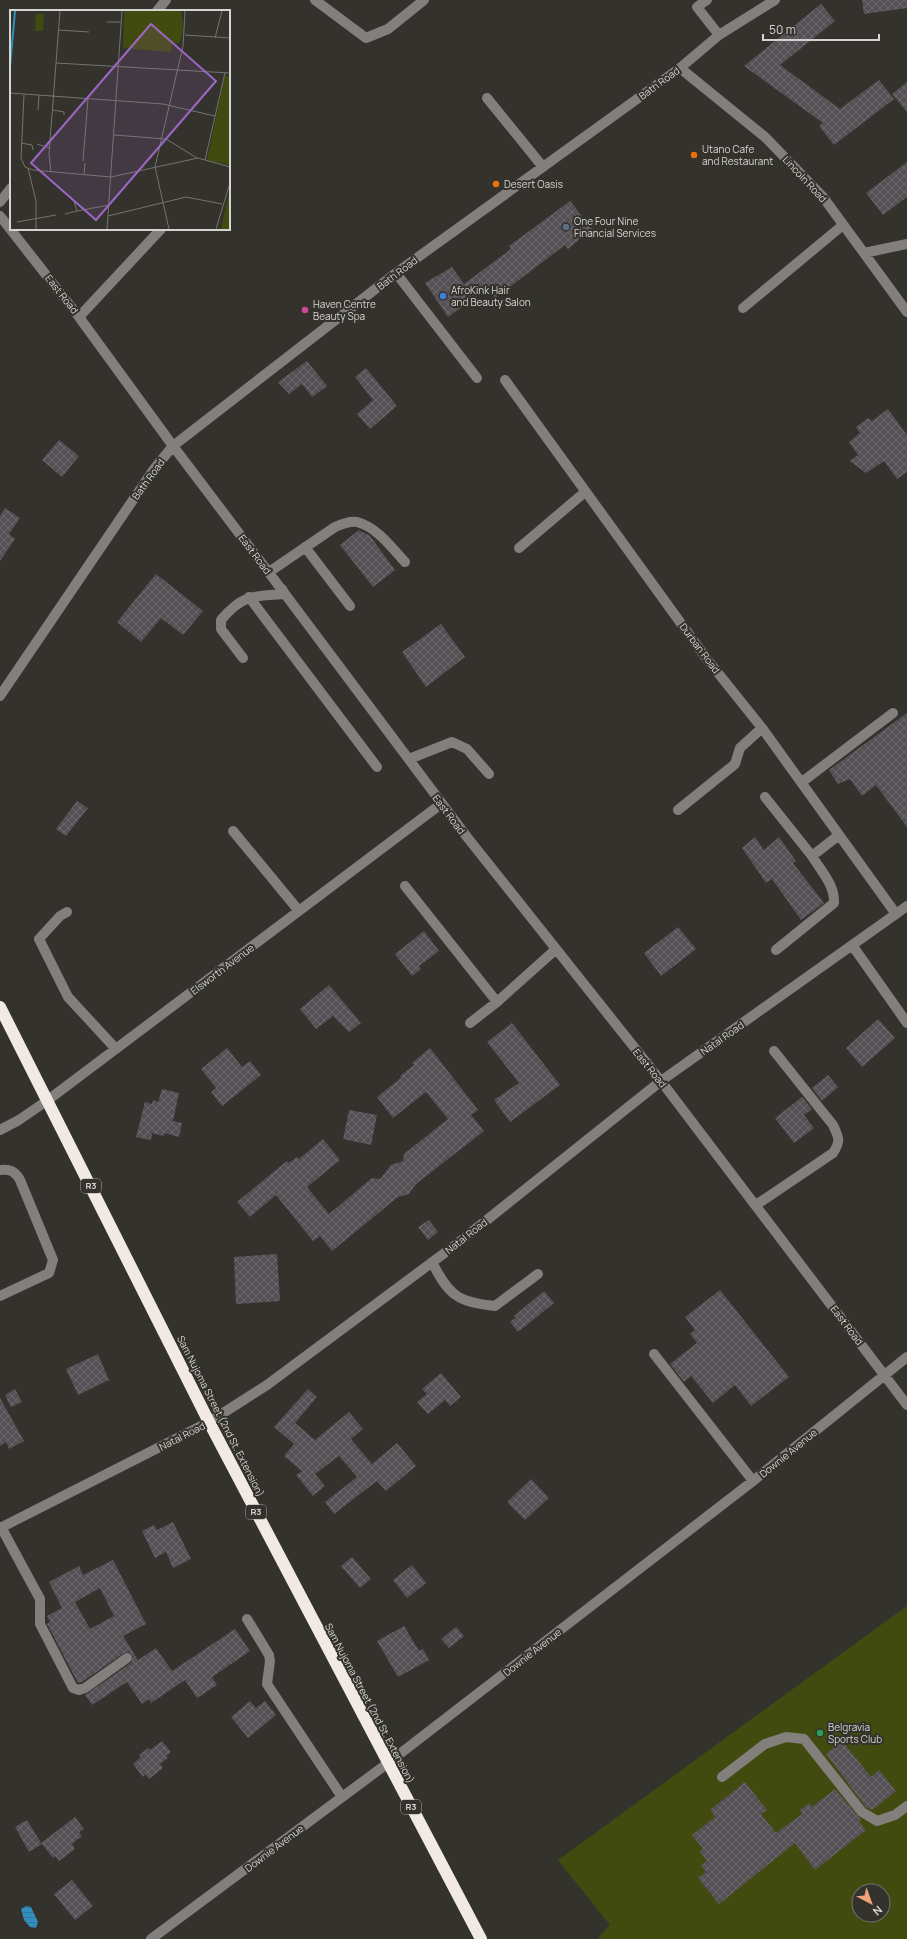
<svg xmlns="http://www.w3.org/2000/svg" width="907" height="1939" font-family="Manrope,sans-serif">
<defs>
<pattern id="water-rules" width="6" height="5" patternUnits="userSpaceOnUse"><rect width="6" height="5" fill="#318fbd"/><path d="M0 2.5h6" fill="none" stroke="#367797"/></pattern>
<pattern id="building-cross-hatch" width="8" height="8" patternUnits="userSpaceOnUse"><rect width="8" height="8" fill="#545055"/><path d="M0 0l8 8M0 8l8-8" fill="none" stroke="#6c686c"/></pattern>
</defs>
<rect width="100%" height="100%" fill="#34322c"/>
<path fill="#424b0f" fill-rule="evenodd" d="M907,1606V1939H597L610,1925L558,1860ZM859,1891H883V1915H859Z"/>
<path fill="url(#water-rules)" d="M26,1906L31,1907L38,1922L36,1928L30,1927L24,1920L21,1909Z"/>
<path fill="url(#building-cross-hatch)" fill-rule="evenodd" d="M862,0H907V8L864,14Z
M821,4L835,21L780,65L840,109L879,80L894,99L834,145L819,126L823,123L744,66Z
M907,82V112L892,94Z
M907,162V197L883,215L866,193Z
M570,201L592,229L568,249L565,245L495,298L487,289L448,317L425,283L452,267L464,284L511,249L509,246Z
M307,361L327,386L312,397L302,384L289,394L278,382Z
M366,368L397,406L370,429L357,414L373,400L355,377Z
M888,409L907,435V472L897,479L884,461L866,473L850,461L858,455L849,442L860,433L856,427L868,418L872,421Z
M59,440L79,456L62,477L42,460Z
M5,508L20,518L9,534L15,539L0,561V516Z
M359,530L370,536L395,570L373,587L340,545Z
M156,574L203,611L183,635L161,618L141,642L117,622Z
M441,624L465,657L426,687L402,652Z
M907,713V827L876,785L862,796L850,779L838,784L829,770Z
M77,801L88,808L66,836L56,829Z
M755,837L764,850L779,837L796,861L793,863L824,903L801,920L772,879L766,883L742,848Z
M678,927L696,949L661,976L644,953Z
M424,931L439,951L419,966L421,969L412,976L395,954Z
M329,985L361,1023L349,1032L333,1016L316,1029L300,1009Z
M878,1019L895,1038L862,1067L846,1048Z
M512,1023L560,1085L510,1122L494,1100L519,1083L487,1042Z
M227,1048L242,1067L250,1061L261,1075L222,1106L211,1092L216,1088L201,1069Z
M430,1048L478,1110L471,1115L484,1131L416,1184L409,1194L398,1197L332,1251L320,1236L313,1241L276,1195L250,1217L237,1202L287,1161L289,1163L297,1157L299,1159L323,1139L340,1160L307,1187L329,1214L372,1178L380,1179L391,1165L403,1161L404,1154L448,1119L426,1092L393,1118L377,1097L401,1078L400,1076L414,1065L412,1063Z
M828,1075L838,1087L822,1101L812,1088Z
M162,1089L179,1093L173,1121L182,1123L179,1137L164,1133V1136L152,1133L151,1140L136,1137L145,1102L152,1104L153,1100L158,1102Z
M802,1097L812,1109L804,1115L814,1128L794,1143L775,1118Z
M349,1110L377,1115L371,1145L343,1139Z
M429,1220L438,1232L428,1240L418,1227Z
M277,1254L280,1301L236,1304L234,1257Z
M720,1290L789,1377L751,1406L735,1385L713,1403L691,1376L684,1382L670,1364L697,1343L690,1334L695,1330L685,1317Z
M544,1291L554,1303L518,1332L510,1322L516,1317L514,1316Z
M98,1354L109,1380L78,1395L66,1369Z
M441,1373L461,1397L450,1406L445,1400L428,1414L417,1402L427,1394L422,1389Z
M15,1389L22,1402L11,1407L5,1395Z
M308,1389L317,1397L295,1423L315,1440L349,1412L363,1429L351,1439L372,1464L397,1443L416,1466L386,1491L377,1481L334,1514L325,1502L357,1477L339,1456L315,1474L325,1486L313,1496L296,1475L302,1471L284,1456L294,1444L274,1427Z
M0,1398L24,1441L9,1449L6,1442L0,1446Z
M531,1479L549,1498L525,1520L507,1502Z
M173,1522L191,1559L173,1568L166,1552L155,1558L142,1531L154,1525L157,1530Z
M352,1557L371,1579L360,1588L341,1566Z
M113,1560L146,1624L123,1636L138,1660L156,1648L172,1671L235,1629L250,1651L212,1677L217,1685L197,1698L185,1680L151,1703L149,1699L142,1704L127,1682L92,1705L85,1695L131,1663L133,1657L129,1652L124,1653L82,1682L78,1683L47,1624L50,1622L47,1616L62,1608L49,1582L79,1566L83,1575ZM100,1588L114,1616L90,1629L75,1602Z
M412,1565L426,1583L407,1598L393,1580Z
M404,1626L419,1651L423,1649L429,1660L398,1677L377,1641Z
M456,1627L464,1636L449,1648L441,1639Z
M250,1701L256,1708L265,1701L276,1715L248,1738L231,1717Z
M162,1741L171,1752L166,1756L168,1758L160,1764L163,1768L149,1779L145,1774L143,1777L133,1764L141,1757L139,1755L148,1748L150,1750Z
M842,1741L871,1777L879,1770L896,1791L872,1810L866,1807L826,1754Z
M745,1782L767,1810L761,1814L776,1833L802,1814L800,1810L809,1803L812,1807L835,1789L861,1819L859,1821L866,1830L815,1870L795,1843L719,1904L698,1878L706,1872L701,1866L707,1861L700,1852L703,1849L692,1835L715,1817L710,1810Z
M75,1817L84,1829L79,1832L82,1836L72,1844L75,1849L59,1861L55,1856L53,1858L42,1844L29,1852L15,1827L27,1820L41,1843Z
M72,1880L93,1906L75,1920L54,1894Z"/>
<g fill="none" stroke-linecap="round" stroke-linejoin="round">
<path stroke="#827f7d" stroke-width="10" d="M315,0L366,38L388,29L424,0
M707,0L697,7L719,35
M157,11L166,0
M680,68L765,137L823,197L907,312
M487,98L543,167
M0,202L11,188
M0,216L79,317L173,446L285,594L467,837L661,1081L907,1405
M864,253L907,244
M396,273L477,378
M743,308L843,225
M79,317L161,229
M505,380L706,658L762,728L896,914
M305,547L350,606
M519,548L585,492
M269,572L335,527C342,524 349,521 357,522C377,527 392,548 405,562
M249,597L377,767
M243,658L221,629V620C243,594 254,596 285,594L282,589
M0,696L154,469L173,446L396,273L680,68L719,35L775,0
M409,759L452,742L467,749L489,774
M802,782L893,713
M765,797L812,856
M678,810L735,764L740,748L762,728
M233,831L299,911
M405,886L497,1002
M67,912L60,916L39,939L68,997L116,1049
M852,945L907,1023
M776,950L834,903C835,885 821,871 812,856L839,835
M470,1023L497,1002L555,950
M0,1130L19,1120L48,1100L441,804
M0,1170C10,1169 15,1171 20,1180L53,1260L49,1273L0,1296
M756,1205L833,1153C841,1141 839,1138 833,1125L774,1051
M432,1262C449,1296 458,1302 495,1306L538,1274
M654,1354L753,1481
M1,1527L40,1599V1624L73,1688L79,1690L85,1688L127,1658
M0,1528L209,1422L267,1385L458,1243L661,1081L907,906
M247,1619L269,1655L270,1661L267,1684L342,1797
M722,1777L765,1744L786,1737L804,1739L862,1812L877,1821L895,1815L907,1806
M151,1939L388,1763L753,1481L907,1357"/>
<path stroke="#f1e9e4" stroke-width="12" d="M0,1007L209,1422L481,1939"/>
</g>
<g fill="#e8710a" stroke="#34322c" stroke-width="1.5">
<circle cx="694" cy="155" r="4"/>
<circle cx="496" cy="184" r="4"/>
</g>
<circle fill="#5c6f8a" stroke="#34322c" stroke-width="1.5" cx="566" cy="227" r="4"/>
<circle fill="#3f7fe0" stroke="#34322c" stroke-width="1.5" cx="443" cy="296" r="4"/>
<circle fill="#d1479c" stroke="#34322c" stroke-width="1.5" cx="305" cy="310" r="4"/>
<circle fill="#2e9e5b" stroke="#34322c" stroke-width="1.5" cx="820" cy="1733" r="4"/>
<g text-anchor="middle" stroke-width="4" stroke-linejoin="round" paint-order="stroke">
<g fill="#34322c" stroke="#a5a39f" stroke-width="1">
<rect x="81" y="1179" width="20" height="14" rx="3"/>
<rect x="246" y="1505" width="20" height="14" rx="3"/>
<rect x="401" y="1800" width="20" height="14" rx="3"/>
</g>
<g font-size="9" font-weight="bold" fill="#d5d4d0">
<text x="91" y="1189">R3</text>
<text x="256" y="1515">R3</text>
<text x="411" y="1810">R3</text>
</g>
<g font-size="10" fill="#d5d4d0" stroke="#34322c">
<text transform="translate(659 83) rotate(-36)" y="4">Bath Road</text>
<text transform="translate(805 179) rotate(47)" y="4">Lincoln Road</text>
<text transform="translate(397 273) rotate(-37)" y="4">Bath Road</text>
<text transform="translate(62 294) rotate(52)" y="4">East Road</text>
<text transform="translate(148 479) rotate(-54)" y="4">Bath Road</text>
<text transform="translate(255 554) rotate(53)" y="4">East Road</text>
<text transform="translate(700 648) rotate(53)" y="4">Durban Road</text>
<text transform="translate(449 814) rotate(53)" y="4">East Road</text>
<text transform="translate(222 969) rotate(-37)" y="4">Elsworth Avenue</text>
<text transform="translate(722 1038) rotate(-35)" y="4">Natal Road</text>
<text transform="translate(650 1068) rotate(51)" y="4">East Road</text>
<text transform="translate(466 1236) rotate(-38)" y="4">Natal Road</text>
<text transform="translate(847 1325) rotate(53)" y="4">East Road</text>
<text transform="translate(221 1416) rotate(63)" y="4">Sam Nujoma Street (2nd St. Extension)</text>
<text transform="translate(182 1436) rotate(-27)" y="4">Natal Road</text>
<text transform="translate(788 1453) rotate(-39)" y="4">Downie Avenue</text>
<text transform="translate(532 1652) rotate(-38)" y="4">Downie Avenue</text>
<text transform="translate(370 1703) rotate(62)" y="4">Sam Nujoma Street (2nd St. Extension)</text>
<text transform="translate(274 1848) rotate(-37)" y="4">Downie Avenue</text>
</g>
<g font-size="10" fill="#d5d4d0" stroke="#34322c" text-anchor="start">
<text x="702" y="153">Utano Cafe<tspan x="702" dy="12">and Restaurant</tspan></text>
<text x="504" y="188">Desert Oasis</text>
<text x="574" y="225">One Four Nine<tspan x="574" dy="12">Financial Services</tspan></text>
<text x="451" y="294">AfroKink Hair<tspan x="451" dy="12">and Beauty Salon</tspan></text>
<text x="313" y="308">Haven Centre<tspan x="313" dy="12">Beauty Spa</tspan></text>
<text x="828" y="1731">Belgravia<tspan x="828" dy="12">Sports Club</tspan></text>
</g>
</g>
<g transform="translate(10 10)">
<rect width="220" height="220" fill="#34322c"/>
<path d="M114,1H171L173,17L170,33L162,34L161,42L113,38ZM215,66L220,67V155L197,150ZM220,180V219H211L217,191Z" fill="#424b0f"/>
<path d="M26,4H34L33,21H25Z" fill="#424b0f"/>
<path fill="none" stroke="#318fbd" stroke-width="2" d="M0,57L5,1"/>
<path fill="none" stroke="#74736e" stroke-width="1" d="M97,12H111M48,20L79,22M175,25L220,28M205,28L212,1M46,53L220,63M0,83L153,94L205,106M14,85L11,148L15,157L23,160L101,167L188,148L220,157M28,100L29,85M43,100L54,102V105M104,125L156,129L187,148M11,133L22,135L23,140M27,134L40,138M195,150L215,63M73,151L78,89M18,158L26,191V219M41,162L39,144L50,1M74,165L75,153M64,191L67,201L99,195M55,204L67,201M98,206L176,187L212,194M7,212L46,205M97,219L112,1M159,219L145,157L173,36L175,1M206,219L220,173"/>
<path fill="#9a67c5" fill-opacity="0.15" stroke="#9a67c5" stroke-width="2" d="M141,14L206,71L86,210L21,153Z"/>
<rect width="220" height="220" fill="none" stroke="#d5d4d0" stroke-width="2"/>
</g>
<g transform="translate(871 1903) rotate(139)"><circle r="19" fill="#34322c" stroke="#74736e"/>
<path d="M0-3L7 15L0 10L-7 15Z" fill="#f1a27b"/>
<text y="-6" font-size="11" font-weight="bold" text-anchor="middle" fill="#d5d4d0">N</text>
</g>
<path d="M763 34v6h116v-6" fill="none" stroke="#d5d4d0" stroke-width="2"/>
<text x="769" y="34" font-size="12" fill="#d5d4d0" stroke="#34322c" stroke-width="3" paint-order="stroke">50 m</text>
</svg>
